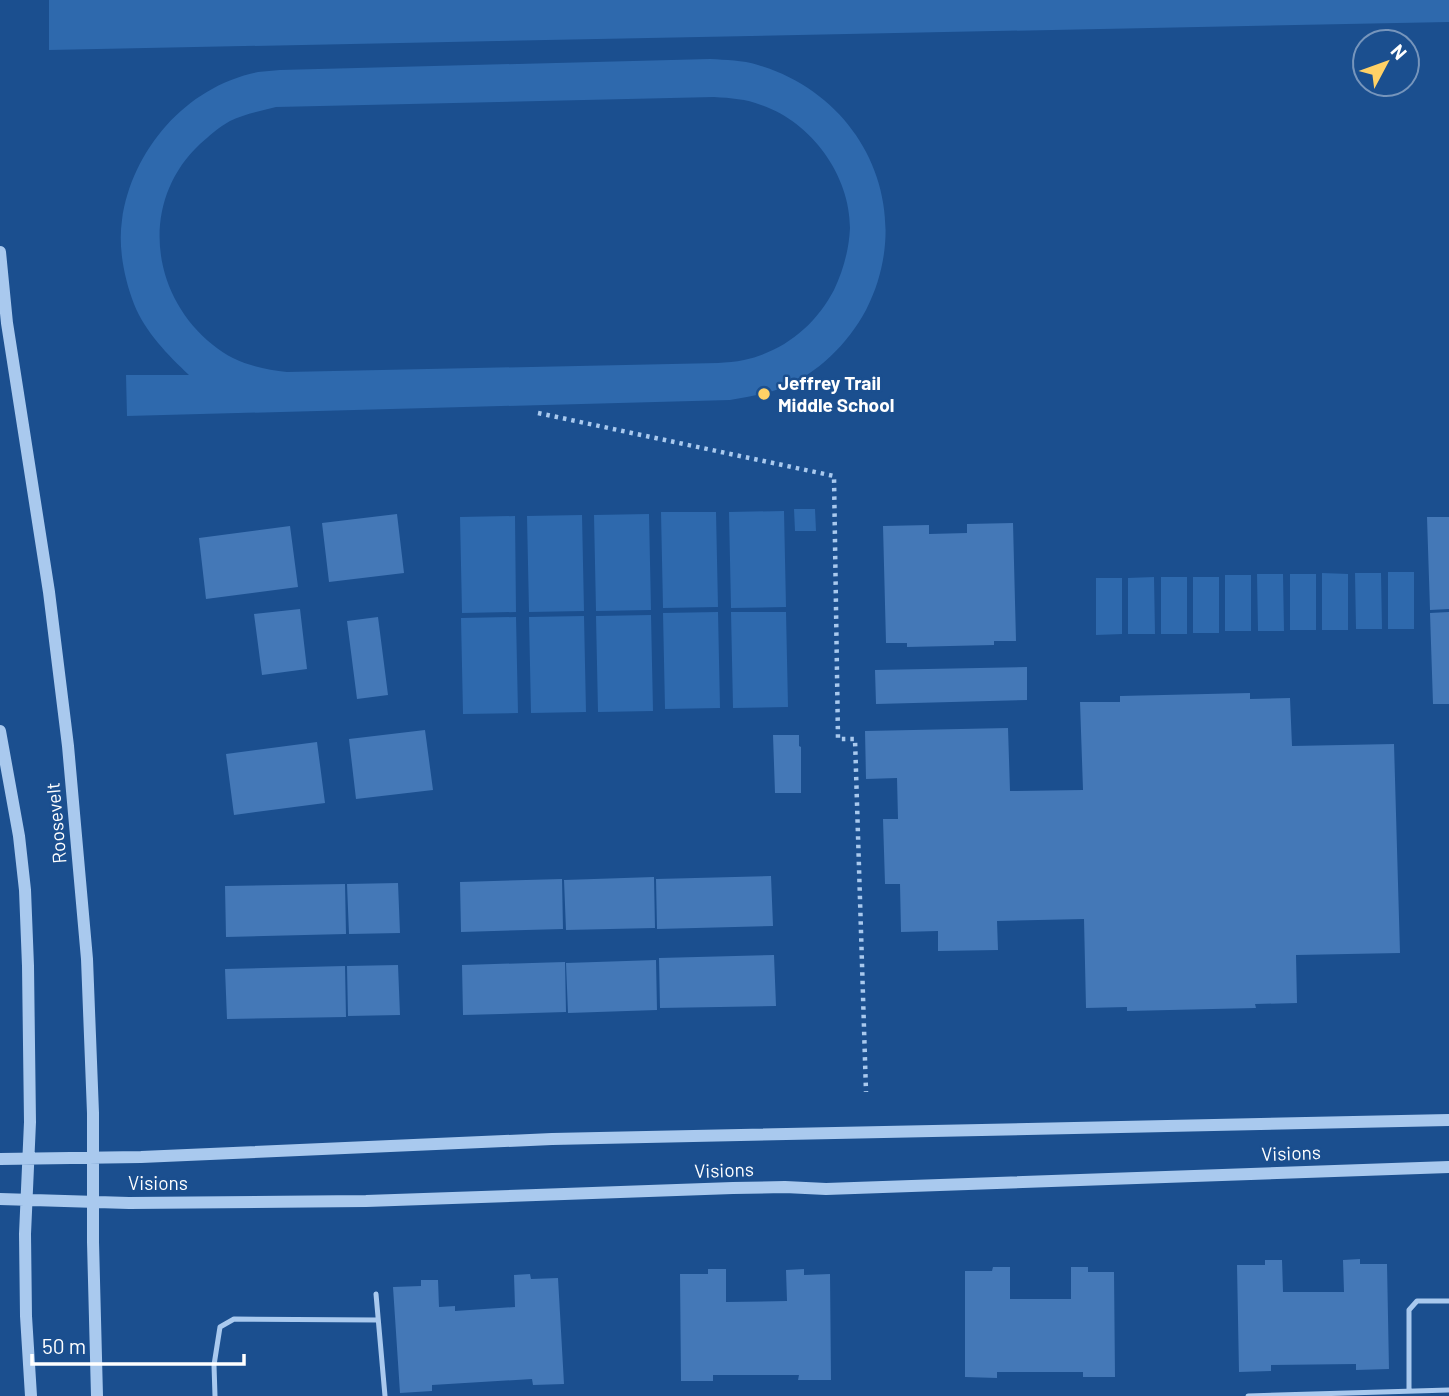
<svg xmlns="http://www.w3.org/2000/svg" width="1449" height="1396" font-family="Barlow,sans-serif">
<rect width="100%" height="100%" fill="#1b4f8f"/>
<path fill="#2e69ad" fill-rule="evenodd" d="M49,0H1449V22L49,50Z
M710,59C726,60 742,60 758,65C864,96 917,210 866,310C848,344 817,374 782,388C765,394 747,397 730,400L127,416L126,375H189C168,355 145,332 134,304C124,278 118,247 122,220C132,149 187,86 258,72C265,71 273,71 280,70ZM714,97C731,98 746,99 761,105C811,122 850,175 850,228C849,250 843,271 834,290C815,326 784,351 744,360C736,362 726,362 718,363L287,372C261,369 234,363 213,345C150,295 139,201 200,144C209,136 219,127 230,121C244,114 260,111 276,107Z
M794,509H815L816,531H795Z
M784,511L786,607L731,608L729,512Z
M661,512H716L718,607L663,608Z
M649,514L651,610L596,611L594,515Z
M582,515L584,611L529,612L527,516Z
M515,516L516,612L462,613L460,517Z
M1388,572H1414V629H1388Z
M1322,573L1348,574V630H1322Z
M1355,573H1381L1382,629H1356Z
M1257,574H1283L1284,631H1258Z
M1290,574H1316V630H1290Z
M1225,575H1251V631H1225Z
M1154,577L1155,634H1128V578Z
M1161,577H1187V634H1161Z
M1193,577H1219V633H1193Z
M1096,578H1122V634L1096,635Z
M718,612L720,708L665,709L663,613Z
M731,612H786L788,707L733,708Z
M651,615L653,711L598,712L596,616Z
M584,616L586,712L531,713L529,617Z
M516,617L518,713L463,714L461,618Z"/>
<path fill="#4478b7" d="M397,514L404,573L329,582L322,523Z
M1427,517H1449V609L1430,610Z
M1013,523L1016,641H994V645L907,647V643H886L883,526L929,525V534L967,533V524Z
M290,526L298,587L206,599L199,538Z
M300,609L307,669L262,675L254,614Z
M1449,612V704H1433L1430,613Z
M378,617L388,695L357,699L347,621Z
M1027,667V700L876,704L875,670Z
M1250,693V699L1290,698L1292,746L1394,744L1400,953L1296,955L1297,1003L1255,1004L1256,1008L1127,1011V1007L1086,1008L1084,919L997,921L998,950L938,951V931L901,932L900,884H885L883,819H898L897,778L866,779L865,731L1008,728L1010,791L1083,790L1080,702H1120V696Z
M425,730L433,790L356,799L349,739Z
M773,735H799V746L801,747V793H775Z
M317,742L325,803L234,815L226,754Z
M771,876L773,926L657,929L656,879Z
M654,877L655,928L566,930L564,880Z
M562,879L563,929L461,932L460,882Z
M398,883L400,933L349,934L347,884Z
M345,884L346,934L226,937L225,886Z
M774,955L776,1006L660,1008L659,958Z
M656,960L657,1010L568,1013L566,963Z
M565,962L566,1012L463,1015L462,965Z
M398,965L400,1015L348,1016L347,966Z
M345,966L346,1017L227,1019L225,969Z
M1360,1259V1264H1387L1389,1369L1356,1370V1364L1271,1365V1371L1239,1372L1237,1265H1265V1260H1282L1283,1292H1344L1343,1260Z
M993,1267H1010V1299H1071V1267H1088V1272H1114L1115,1377H1083V1372H997V1378L965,1377V1271H992Z
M708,1269H726V1302L787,1301L786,1270L804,1269V1275L830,1274L831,1380H798L799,1375H713V1381H681L680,1274H708Z
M530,1274L531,1279L558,1278L564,1384L533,1385L532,1379L432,1385V1391L400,1393L393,1287L421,1286V1280H438L439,1307L455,1306V1311L515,1307L514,1275Z"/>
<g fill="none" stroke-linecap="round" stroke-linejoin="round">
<path stroke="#a9c9ee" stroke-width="4.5" stroke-dasharray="3.5 5" stroke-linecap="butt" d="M538,413L834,476L838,739H855L866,1092"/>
<path stroke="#a9c9ee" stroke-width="5" d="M376,1294L385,1396
M1409,1391V1310L1417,1301H1449
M215,1396L214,1365L220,1327L234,1319L378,1320
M1248,1396L1449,1390"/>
<path stroke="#a9c9ee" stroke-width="12" d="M0,252L7,323L49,592L68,746L87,959L93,1113V1242L97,1396
M0,731L19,836L25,890L28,966L30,1122L25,1234L26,1316L31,1396
M0,1159L141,1157L552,1139L1449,1120
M0,1199L129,1203L366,1201L733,1188L785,1187L826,1189L1449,1167"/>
</g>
<circle fill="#ffd166" stroke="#1b4f8f" stroke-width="2.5" cx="764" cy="394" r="7"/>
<g text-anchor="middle" stroke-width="5" stroke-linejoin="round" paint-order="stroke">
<g font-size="19" font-weight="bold" fill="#fff" stroke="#1b4f8f" text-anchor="start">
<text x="778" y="390">Jeffrey Trail<tspan x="778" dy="22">Middle School</tspan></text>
</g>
<g font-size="19" fill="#fff" stroke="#1b4f8f">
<text transform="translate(56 823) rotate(-95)" y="7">Roosevelt</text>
<text transform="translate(1291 1153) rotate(-2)" y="7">Visions</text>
<text transform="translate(724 1170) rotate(-2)" y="7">Visions</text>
<text x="158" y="1190">Visions</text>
</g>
</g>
<g transform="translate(1386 63) rotate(49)"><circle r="33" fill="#1b4f8f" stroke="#7695bc" stroke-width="2"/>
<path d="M0-5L12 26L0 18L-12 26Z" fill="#ffd166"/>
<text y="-10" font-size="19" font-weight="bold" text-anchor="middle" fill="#ffffff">N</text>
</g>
<path d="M32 1354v10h212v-10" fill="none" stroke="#ffffff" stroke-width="3.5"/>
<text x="42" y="1354" font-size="21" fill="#ffffff" stroke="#1b4f8f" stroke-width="5" paint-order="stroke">50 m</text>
</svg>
